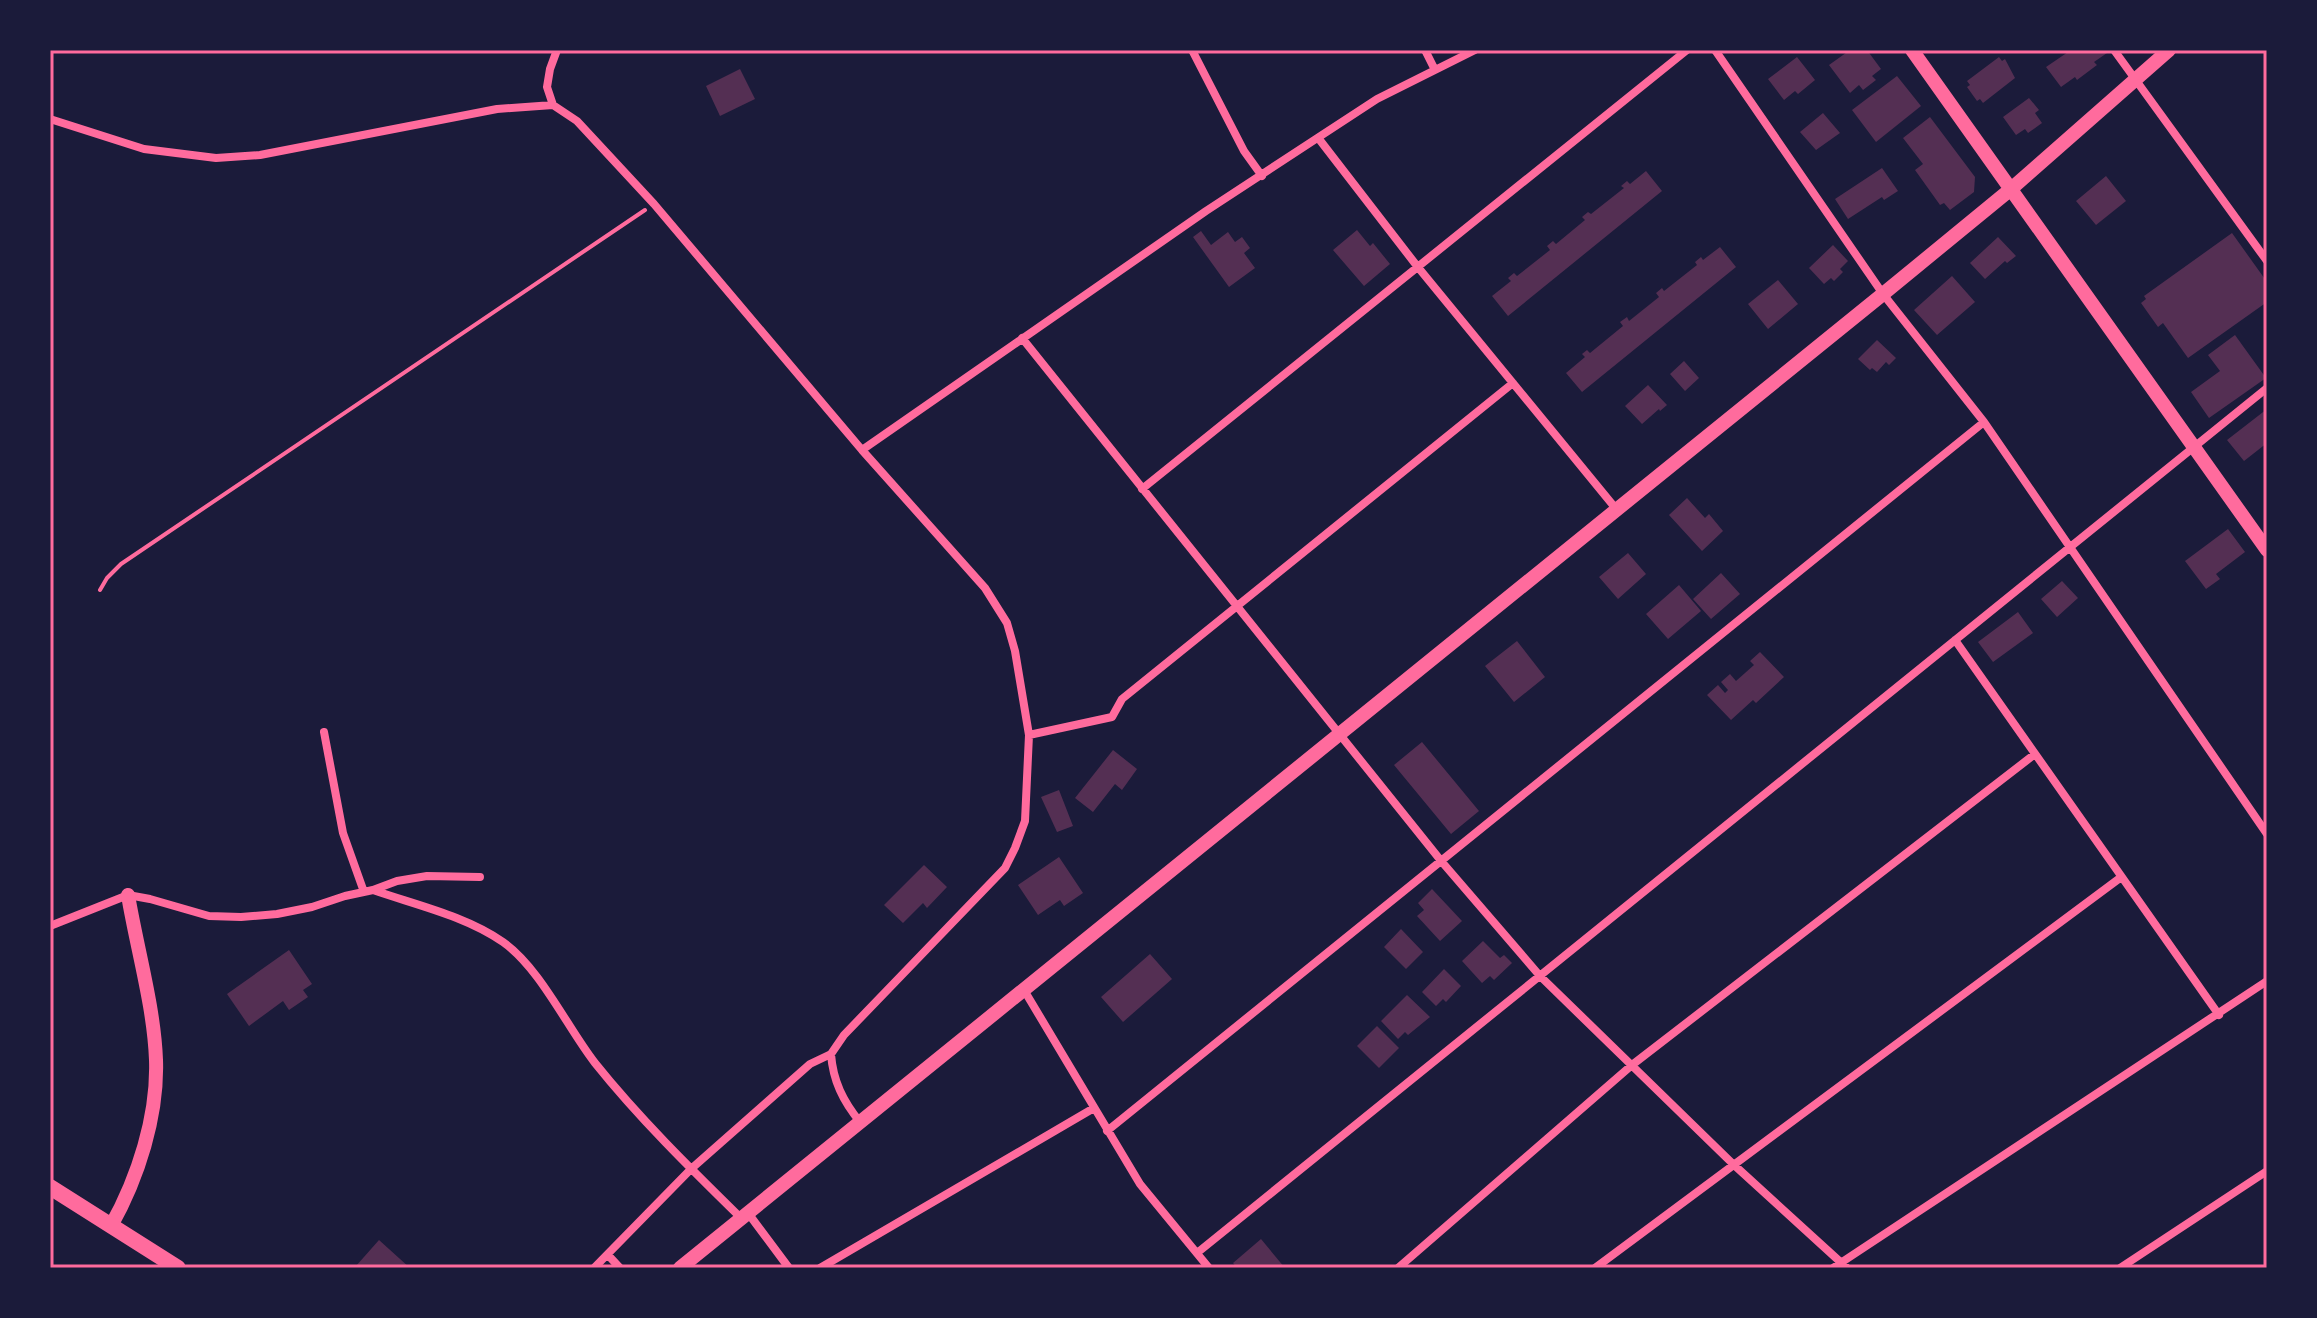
<svg xmlns="http://www.w3.org/2000/svg" width="2317" height="1318" font-family="'Alegreya Sans',sans-serif">
<rect width="100%" height="100%" fill="#1b1b3a"/>
<path fill="#542f53" d="M1850,50H1867L1881,69L1872,76L1876,80L1863,90L1859,85L1850,93L1829,65Z
M2071,50H2104L2107,53L2094,62L2097,65L2077,80L2075,77L2061,87L2046,67Z
M1797,57L1815,80L1798,94L1795,91L1784,100L1768,79Z
M1999,57L2002,61L2005,59L2015,78L1983,103L1980,99L1977,101L1967,87L1970,85L1967,81Z
M740,69L755,99L720,116L706,86Z
M1897,76L1921,106L1876,142L1852,110Z
M2029,98L2039,110L2035,113L2042,123L2028,133L2025,129L2016,135L2003,117Z
M1823,113L1840,133L1816,150L1800,132Z
M1930,117L1975,177L1974,192L1950,210L1944,203L1940,205L1915,170L1923,164L1903,138Z
M1882,168L1898,191L1884,200L1882,197L1848,219L1835,199Z
M1646,171L1662,191L1508,316L1492,296L1511,281L1508,278L1514,273L1517,276L1550,250L1547,246L1553,241L1556,244L1585,220L1582,217L1588,212L1591,214L1624,188L1621,186L1627,181L1630,184Z
M2106,176L2126,201L2096,225L2076,201Z
M1357,230L1370,246L1373,243L1390,264L1364,286L1333,250Z
M1201,231L1211,245L1228,232L1235,242L1242,237L1250,248L1244,253L1255,268L1229,287L1193,237Z
M2232,233L2267,282V302L2188,358L2163,323L2158,327L2141,303L2146,299L2144,296Z
M1998,237L2016,256L2007,263L2005,261L1985,279L1970,263Z
M1833,245L1848,261L1840,269L1843,272L1834,281L1831,278L1824,284L1809,268Z
M1720,247L1736,267L1582,392L1566,373L1585,357L1582,354L1587,350L1590,353L1623,326L1620,322L1627,317L1629,321L1659,297L1656,293L1662,288L1664,291L1697,265L1695,262L1701,257L1703,260Z
M1952,276L1975,302L1937,335L1914,310Z
M1778,280L1798,304L1768,329L1748,304Z
M2235,335L2266,378L2209,418L2191,392L2220,371L2208,355Z
M1877,340L1896,358L1889,365L1886,362L1877,372L1872,368L1870,370L1858,359Z
M1684,361L1699,378L1685,391L1670,374Z
M1648,385L1667,405L1660,411L1659,409L1642,424L1625,406Z
M2267,409V443L2244,461L2227,440Z
M1687,498L1705,518L1709,514L1723,531L1702,551L1669,515Z
M2228,529L2245,552L2216,574L2220,579L2206,589L2185,561Z
M1628,553L1646,574L1618,599L1599,577Z
M1721,573L1740,594L1711,619L1693,599Z
M2062,581L2078,598L2057,617L2041,599Z
M1679,585L1701,611L1668,639L1646,614Z
M2018,612L2033,633L1993,662L1978,642Z
M1517,641L1545,677L1514,702L1485,666Z
M1760,652L1784,677L1756,703L1753,700L1731,720L1707,695L1718,685L1725,693L1728,690L1721,682L1730,674L1736,681L1754,665L1750,661Z
M1422,742L1479,811L1451,834L1394,765Z
M1113,750L1137,769L1122,790L1115,784L1093,812L1075,798Z
M1059,790L1073,826L1057,832L1041,797Z
M1059,857L1083,893L1064,906L1060,900L1038,915L1018,885Z
M924,865L947,887L927,908L923,903L903,923L884,905Z
M1432,889L1462,921L1440,941L1417,916L1424,910L1418,903Z
M1401,929L1423,952L1406,969L1384,947Z
M1483,941L1500,958L1504,955L1512,963L1494,980L1490,976L1482,983L1462,961Z
M289,950L312,984L303,990L308,997L289,1010L283,1001L249,1026L227,994Z
M1150,954L1172,979L1123,1022L1101,997Z
M1444,969L1461,986L1446,1002L1443,999L1436,1006L1422,992Z
M1407,995L1430,1017L1408,1035L1405,1032L1398,1039L1381,1021Z
M1377,1026L1399,1048L1379,1068L1357,1046Z
M1261,1239L1285,1268H1237L1233,1263Z
M379,1240L410,1268H358L356,1266Z"/>
<g fill="none" stroke-linecap="round" stroke-linejoin="round">
<path stroke="#ff6b9d" stroke-width="4" d="M100,590L107,578L121,564L645,210"/>
<path stroke="#ff6b9d" stroke-width="8" d="M557,50L550,69L547,87L553,105L577,121L654,204L862,450L985,588L1007,623L1015,651L1029,735L1025,821L1015,848L1005,868L844,1035L831,1054L810,1064L691,1169L594,1268
M1192,50L1244,151L1262,176
M1425,50L1435,70
M1715,50L1883,294L1984,422L2267,834
M2114,50L2267,261
M50,119L144,149L216,158L260,155L497,109L553,105
M1319,139L1417,266L1617,510
M1022,338L1442,862L1540,976L1733,1164L1847,1268
M862,450L1206,211L1377,99L1475,50
M1142,489L1687,50
M1955,640L2219,1015
M324,732L343,833L364,892
M1029,735L1112,717L1122,699L1513,383
M373,890C416,905 466,916 503,942C540,968 567,1027 595,1063C639,1118 691,1169 741,1218
M50,926L128,895L150,899L209,916L241,917L277,914L312,907L345,896L373,890L397,881L427,876L480,877
M1024,990L1140,1184L1209,1268
M831,1054C833,1081 843,1101 860,1122
M1107,1131L1984,422
M748,1213L789,1268
M1197,1253L2267,388
M608,1255L620,1268
M820,1268L1094,1108
M1398,1268L1632,1065L2035,754
M1595,1268L2120,878
M1833,1268L2267,981
M2120,1268L2267,1171"/>
<path stroke="#ff6b9d" stroke-width="14" d="M1912,50L2267,550
M111,1226C138,1178 158,1116 156,1060C154,1006 137,949 128,895
M680,1268L1883,294L2011,189L2169,50"/>
<path stroke="#ff6b9d" stroke-width="16" d="M50,1187L178,1268"/>
</g>
<rect width="2317" height="1318" fill="none" stroke="#1b1b3a" stroke-width="104"/>
<rect x="52" y="52" width="2213" height="1214" fill="none" stroke="#ff6b9d" stroke-width="3"/>
</svg>
